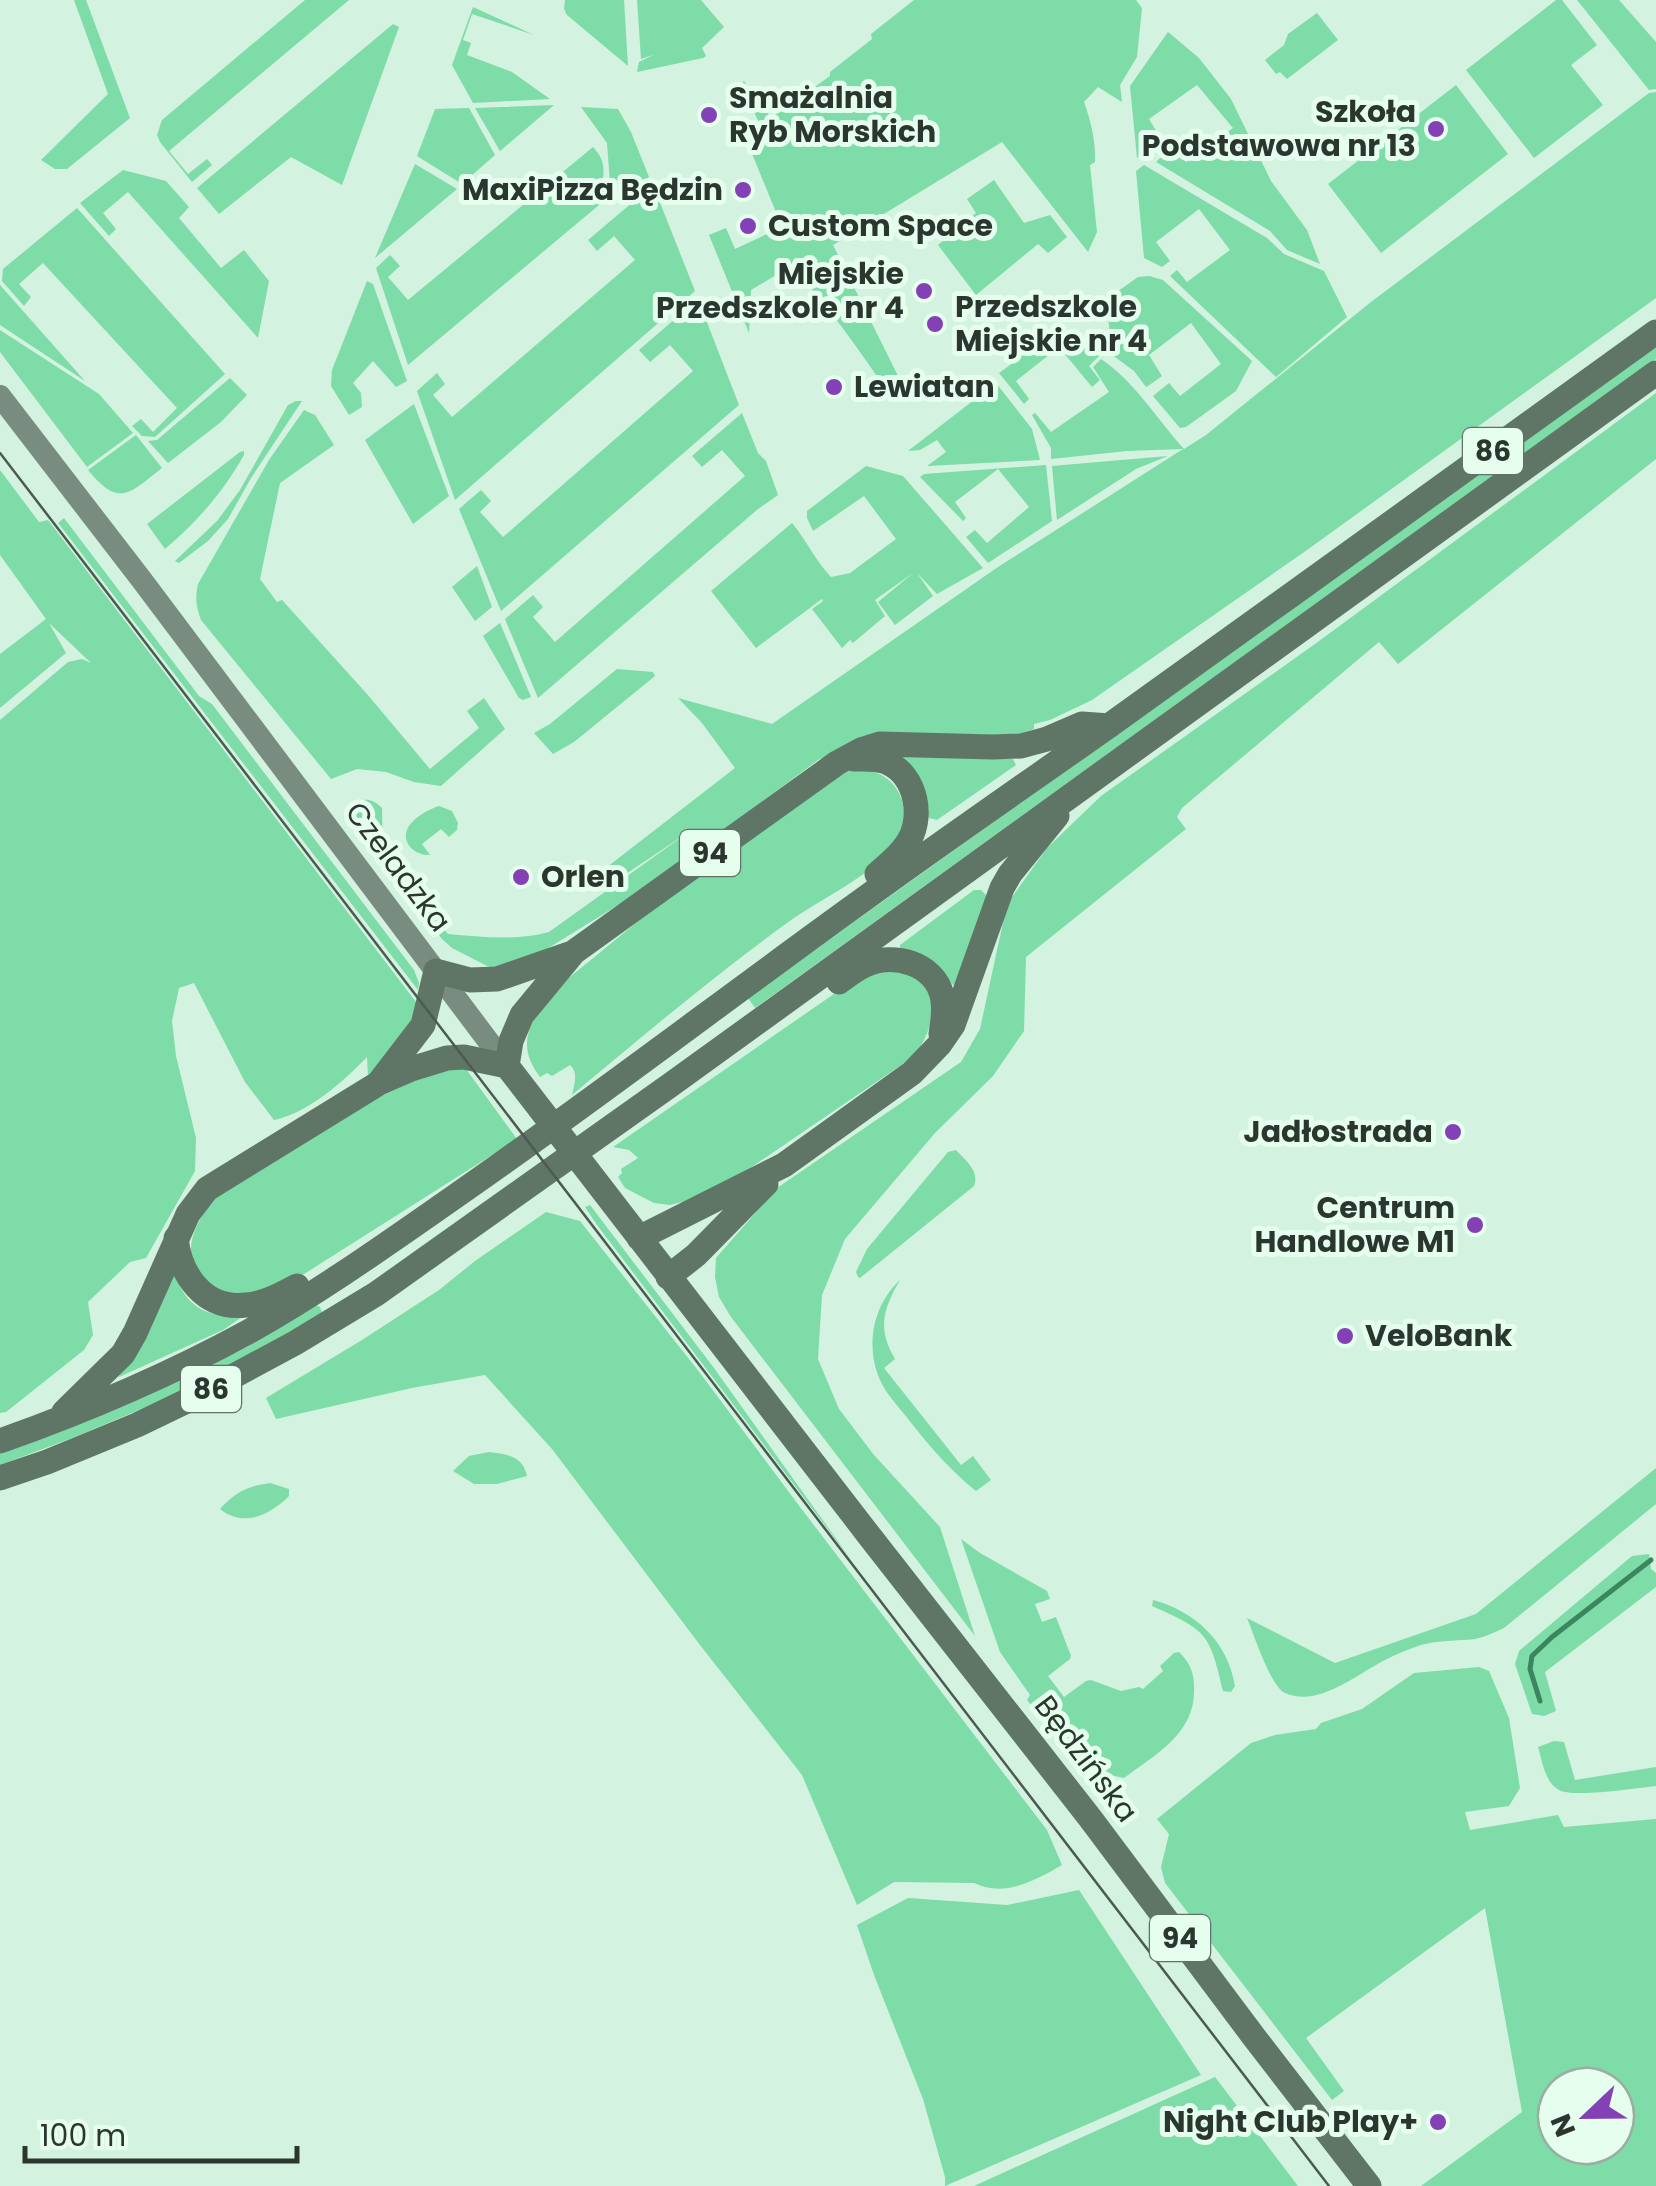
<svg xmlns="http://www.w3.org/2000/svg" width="1656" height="2186" font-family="Poppins,sans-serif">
<rect width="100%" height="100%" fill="#d3f2df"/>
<path fill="#7edca8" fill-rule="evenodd" d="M74,0H86L130,118L67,169H55L41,160L108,94Z
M305,0H349L169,151L188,174L207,159L212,165L192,182L160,142L157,135L162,120Z
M565,0H624L628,66L567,15L564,9Z
M637,0H701L724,27L702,48L706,56L703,58L637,72L639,62L653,55L641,59Z
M914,0H1136L1142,8L1137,57L1120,85L1122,102L1098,87L1084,102C1091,121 1096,143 1095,162L1090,165L1097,232L1088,252L1002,142L833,245L904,388L891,397C860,351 829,306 791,266L751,290L749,333L709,235L726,228L735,249L782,227L746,139L762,129L741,84L744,81L771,118L830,76V72L872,39L871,34Z
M1556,0H1562L1597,45L1571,65L1603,105L1534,158L1466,70Z
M1577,0H1619L1656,42V89L1649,90Z
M473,7L534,35L472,14L463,40L471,43L467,55L512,72L550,99L473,103L452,65Z
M1317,13L1338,40L1287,79L1280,72L1276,74L1265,60L1284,45L1288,34Z
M393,24L399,27L342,185L291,157L219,214L197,188Z
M1168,32L1199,58L1231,99L1271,181L1307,230L1320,264L1287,250L1270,231L1156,162L1170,148L1186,162L1233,128L1197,85L1149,119L1161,139L1137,158L1130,86Z
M1456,85L1508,154L1381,253L1328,184Z
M1656,92V298L1307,550L1092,700L1050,720L1034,724V729L1005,739L864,740L818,760L711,840L623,902L537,955L497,971L452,948L442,939L350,813L354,802C366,798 373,799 382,808L383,855L448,934C481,937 517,941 549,932L690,831L605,888L598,874L735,768L702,723L678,698L772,724L998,567L1183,449L1127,451L1051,459V448L1032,415L1035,413L1051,432L1109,392L1093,367L1101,359C1135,382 1157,419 1184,449L1206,435L1371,302L1649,93Z
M554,105L500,151L475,108Z
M581,107L618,109L631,132L649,177L640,183L636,179L611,196L607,143Z
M469,108L495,155L462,184L417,156L435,109Z
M593,147C602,157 605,165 603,178L597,183L594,181L585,189L592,199L604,198L605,205H599L408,365L376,268L390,255L400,266L388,277L408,300Z
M415,164L457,189L375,258Z
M1144,165L1267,238L1284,254L1324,271L1347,317L1276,377L1170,276L1177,270L1187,282L1230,250L1199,209L1156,242L1170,261L1162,267L1144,258L1136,171Z
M123,170L166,181L189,207L179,218L221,268L244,250L269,281L258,338L128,192L103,213L116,229L109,236L80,203Z
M994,180L1024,223L1050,215L1067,237L1048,253L1038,244L976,295L938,245L976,213L967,199Z
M653,185L695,291L455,500L417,391L437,373L445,384L433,395L452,417L635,260L614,236L597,251L588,240Z
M77,208L225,374L155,437L142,436L132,426L141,419L153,432L177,408L43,263L19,284L31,297L24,306L2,281L3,269Z
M1149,276L1163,280L1252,361L1236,391L1186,427L1180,428L1153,396L1169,383L1180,396L1221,364L1191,323L1149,355L1162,376L1148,386L1146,387L1134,371L1111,354L1107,299L1138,277Z
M367,281L373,284L407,381L396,387L373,361L353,383L361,393L362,407L349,415L331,386L332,370Z
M0,285L85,381L0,325Z
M698,299L739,405L501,611L459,509L481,490L491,501L480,512L503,537L693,371L670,345L650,362L639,350Z
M1062,327L1099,356L1089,366L1100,380L1092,387L1059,347L1016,381L1029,399L1024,404L999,373Z
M0,330L99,394L133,433L87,467L0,352Z
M1656,347V359L755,1008L748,998Z
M230,378L247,395L221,422L168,463L148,441L157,440Z
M996,383L1032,429L1040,460L927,466L946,452L937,440L920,450L908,451Z
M1656,393V459L1398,664L1379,642L1182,808L1177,817L1186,829L1026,957L1024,1031L993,1076L935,1133L845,1239L822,1295L818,1359L839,1409L874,1455L940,1527L975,1636L731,1317L719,1297L715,1277L716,1258L777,1188L961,1062L980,1029L1007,904L1047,848L1101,796L1315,644Z
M296,401H302L251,478L228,519L208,541L179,563L175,561L217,521L240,490L288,405Z
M414,404L449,496L413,524L365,440Z
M304,410L315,415L334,445L280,483L260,579L277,602L282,600L367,694L430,769L479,728L467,711L484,698L505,729L441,786L414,782L386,772L357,769L331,779L201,620C196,607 195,598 198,584L269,460Z
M742,413L758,453L766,461L778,495L758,509L538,698L505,619L533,595L543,607L533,617L555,642L745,476L722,450L702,467L692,456Z
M136,435L162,468C129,494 119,508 88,470Z
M244,451V455C223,492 198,521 165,549L147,524L240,452Z
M1168,456L1136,469L1057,520L1052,466Z
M1046,465L1052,521L988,563L966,537L975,530L987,543L1029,507L998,469L955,502L966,518L963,521L920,477L924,474Z
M866,466L903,476L983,568L937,594L917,573L933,596L895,625L878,602L913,573L875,600L885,616L853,643L850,640L842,648L812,609L823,601L822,599L756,648L711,591L792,523C807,541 815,560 831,577L850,573L896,539L864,496L813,531L807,518V511Z
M0,470L39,522L48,520L416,1002L410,1033L368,1077L367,1057C343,1082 308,1113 274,1120L245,1082L194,983L179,988L172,1021L176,1056L196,1138L195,1171L146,1258L130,1262L88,1302L93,1335L84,1350L6,1412L0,1413V720L68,662L82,659L91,663L49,623L66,653L0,708V654L46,619L0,555Z
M64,518L199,696L212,704L414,970L419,983L418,990L58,523Z
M477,566L492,607L475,621L452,587Z
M500,623L531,697L523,700L519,698L483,636Z
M617,669L653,672L655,676L574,742L553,754L534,733L550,724Z
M907,750L985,759H1013L1016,765L937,820L929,818L924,811L900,760Z
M851,770C858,770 867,769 874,772C903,781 912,816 897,841C880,871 823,898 794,918C717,973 644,1035 572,1095C574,1084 579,1073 570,1065L552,1076L547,1073L540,1077C529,1062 523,1047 530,1028C542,995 577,972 603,950C675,889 753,835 830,779Z
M439,806L452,811L458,823L457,830L449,837L441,829L422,844L430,855C415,856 399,842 409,826C415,817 429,809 439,806Z
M974,890H981L987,896L959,982L953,985L940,972L900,950V945Z
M888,970C896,972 905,972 912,976C944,994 932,1034 913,1057L734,1179L686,1201L670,1205L654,1203L625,1188L618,1177L622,1173L621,1169L638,1158L629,1150L613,1147L857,978Z
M463,1065L517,1139L293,1281C281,1285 269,1292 256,1294C226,1300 189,1283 191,1247C192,1230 204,1212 213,1198L371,1101L432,1072Z
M956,1150C965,1160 980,1171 974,1186L860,1278L858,1277L856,1272L867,1249L948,1152Z
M590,1205L714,1368L852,1561L597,1225L585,1207Z
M546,1212L580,1221L700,1373L800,1507L1047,1830L1062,1865C1036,1880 1004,1898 974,1883L894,1882L857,1905L802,1775L700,1645L552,1449L485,1375L412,1388L276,1419L266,1398L362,1340L439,1290L475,1261Z
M172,1265C184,1306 201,1316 242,1317L223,1330L119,1377L122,1366Z
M900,1280C883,1309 877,1329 895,1359L884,1368L961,1465L973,1456L991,1480L976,1491C951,1471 932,1449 912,1424C902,1410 887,1396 880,1380C865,1346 873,1305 900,1280Z
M314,1304L320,1307L323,1315L175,1395L72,1438L0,1465V1453L60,1432L189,1375L247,1347Z
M489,1452C507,1454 523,1456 527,1476L497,1484H474L453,1471L469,1456Z
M1656,1468V1504L1504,1628C1495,1632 1485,1637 1475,1639C1457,1641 1438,1640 1421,1645C1409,1649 1396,1654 1385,1660C1357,1674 1318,1708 1285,1693C1271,1687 1254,1635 1247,1618L1335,1663L1476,1614Z
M270,1483L289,1489V1496C270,1515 243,1528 220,1509C235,1492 248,1486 270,1483Z
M961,1539L980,1553L1047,1591L1050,1599L1035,1604L1042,1622L1056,1617L1071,1656L1070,1659L1048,1676L1064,1697L1086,1681L1091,1680L1121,1691L1139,1687L1143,1689L1163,1671L1160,1666L1174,1653L1179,1652C1190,1663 1194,1672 1194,1688C1196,1733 1156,1754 1124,1778L1082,1769L1027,1700L1030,1695L1000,1652Z
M1649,1554L1651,1569L1656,1573V1587L1545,1672L1556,1711L1544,1716L1532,1714L1515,1664L1519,1651L1632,1556Z
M1153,1600C1195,1611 1228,1642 1235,1686L1231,1692L1223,1691C1210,1633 1206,1630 1152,1606Z
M1479,1667L1489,1671L1509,1718L1520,1788L1509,1806L1465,1812L1470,1830L1558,1815L1564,1827L1656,1819V2186H1421L1522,2112L1485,1908L1306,2038L1344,2091L1332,2100L1165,1883L1161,1867L1169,1834L1157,1819L1251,1743L1275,1735L1316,1729L1321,1723L1362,1709L1414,1673ZM1556,2086H1616V2146H1556Z
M1554,1741L1564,1742L1575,1780L1656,1767V1786C1637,1788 1573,1798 1559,1790C1545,1783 1542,1760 1538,1747Z
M1079,1890L1201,2075L945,2186V2177L923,2099L874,1975L857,1925L908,1898L1007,1905Z
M1215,2077L1298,2186H974Z"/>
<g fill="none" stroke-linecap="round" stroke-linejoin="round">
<path stroke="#3b865f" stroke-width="5" d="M1540,1701L1530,1669L1532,1656L1552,1637L1651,1560"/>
<path stroke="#798c80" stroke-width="22" d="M0,396L141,579L507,1066"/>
<path stroke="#5f7667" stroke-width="25" d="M854,759C864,759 876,758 886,762C917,775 925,820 906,845C899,856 887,865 877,874
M839,982C847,976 856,969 865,965C894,952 933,963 942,995C945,1008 943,1021 941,1034
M507,1066L871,1538L1090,1818L1254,2037L1369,2186
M507,1066L511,1041L522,1015L574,952L837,763L861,750L880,744L993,747L1021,746L1047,739L1082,724L1109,726
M380,1081L423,1025L436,971L470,980L497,979L569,954
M176,1238C180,1275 204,1310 246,1305C264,1304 282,1294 297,1286
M639,1238L784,1165L912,1073L940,1044L953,1025L1002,888L1010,874L1057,816
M668,1277L696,1255L766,1184
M64,1412L123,1354L135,1333L188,1214L207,1189L379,1083L411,1069L447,1058L464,1057L507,1066
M0,1441C85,1411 169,1375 248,1332C318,1293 384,1246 450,1200C590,1103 725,999 864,899C945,840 1028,783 1110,725C1292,594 1475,464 1656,332
M0,1478L47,1462L137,1425L193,1398L295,1343L376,1294L669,1086L1656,373"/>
<path stroke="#4b5b51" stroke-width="2.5" d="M0,453L1329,2186"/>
</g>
<g fill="#8441b5" stroke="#e5feee" stroke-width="4">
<circle cx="709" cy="115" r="10"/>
<circle cx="1436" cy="129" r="10"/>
<circle cx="743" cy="190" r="10"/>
<circle cx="748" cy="226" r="10"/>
<circle cx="924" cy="291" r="10"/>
<circle cx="935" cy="324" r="10"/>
<circle cx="834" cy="387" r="10"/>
<circle cx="521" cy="877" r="10"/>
<circle cx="1453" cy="1132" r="10"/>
<circle cx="1475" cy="1225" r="10"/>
<circle cx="1345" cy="1336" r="10"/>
<circle cx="1438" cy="2122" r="10"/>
</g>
<g text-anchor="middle" stroke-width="10" stroke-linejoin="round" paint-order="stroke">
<g fill="#e5feee" stroke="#627268" stroke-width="2.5">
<rect x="1463" y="428" width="60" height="46" rx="8"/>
<rect x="680" y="830" width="60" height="46" rx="8"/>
<rect x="181" y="1366" width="60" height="46" rx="8"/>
<rect x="1150" y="1915" width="60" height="46" rx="8"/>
</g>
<g font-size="28" font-weight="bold" fill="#2a362e">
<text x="1493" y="461">86</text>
<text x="710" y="863">94</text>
<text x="211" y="1399">86</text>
<text x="1180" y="1948">94</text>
</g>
<g font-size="30" font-weight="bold" fill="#2a362e" stroke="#e5feee" text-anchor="start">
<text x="729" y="108">Smażalnia<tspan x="729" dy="34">Ryb Morskich</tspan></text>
<text x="1416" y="122" text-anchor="end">Szkoła<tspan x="1416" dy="34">Podstawowa nr 13</tspan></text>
<text x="723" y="200" text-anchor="end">MaxiPizza Będzin</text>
<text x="768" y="236">Custom Space</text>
<text x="904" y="284" text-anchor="end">Miejskie<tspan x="904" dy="34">Przedszkole nr 4</tspan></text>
<text x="955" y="317">Przedszkole<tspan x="955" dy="34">Miejskie nr 4</tspan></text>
<text x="854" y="397">Lewiatan</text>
<text x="541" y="887">Orlen</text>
<text x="1433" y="1142" text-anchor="end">Jadłostrada</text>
<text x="1455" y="1218" text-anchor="end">Centrum<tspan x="1455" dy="34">Handlowe M1</tspan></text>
<text x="1365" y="1346">VeloBank</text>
<text x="1418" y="2132" text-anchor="end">Night Club Play+</text>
</g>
<g font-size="30" fill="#2a362e" stroke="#e5feee">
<text transform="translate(398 867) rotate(53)" y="10">Czeladzka</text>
<text transform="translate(1086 1759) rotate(53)" y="10">Będzińska</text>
</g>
</g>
<g transform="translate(1586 2116) rotate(248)"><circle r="48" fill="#e5feee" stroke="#9aaea1" stroke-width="2.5"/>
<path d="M0-8L18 38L0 25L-18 38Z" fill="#8441b5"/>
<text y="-15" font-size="28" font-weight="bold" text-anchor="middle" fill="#2a362e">N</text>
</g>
<path d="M25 2146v15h272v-15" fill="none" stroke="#2a362e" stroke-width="5"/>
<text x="40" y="2146" font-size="30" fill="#2a362e" stroke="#e5feee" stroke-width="8" paint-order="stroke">100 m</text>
</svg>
